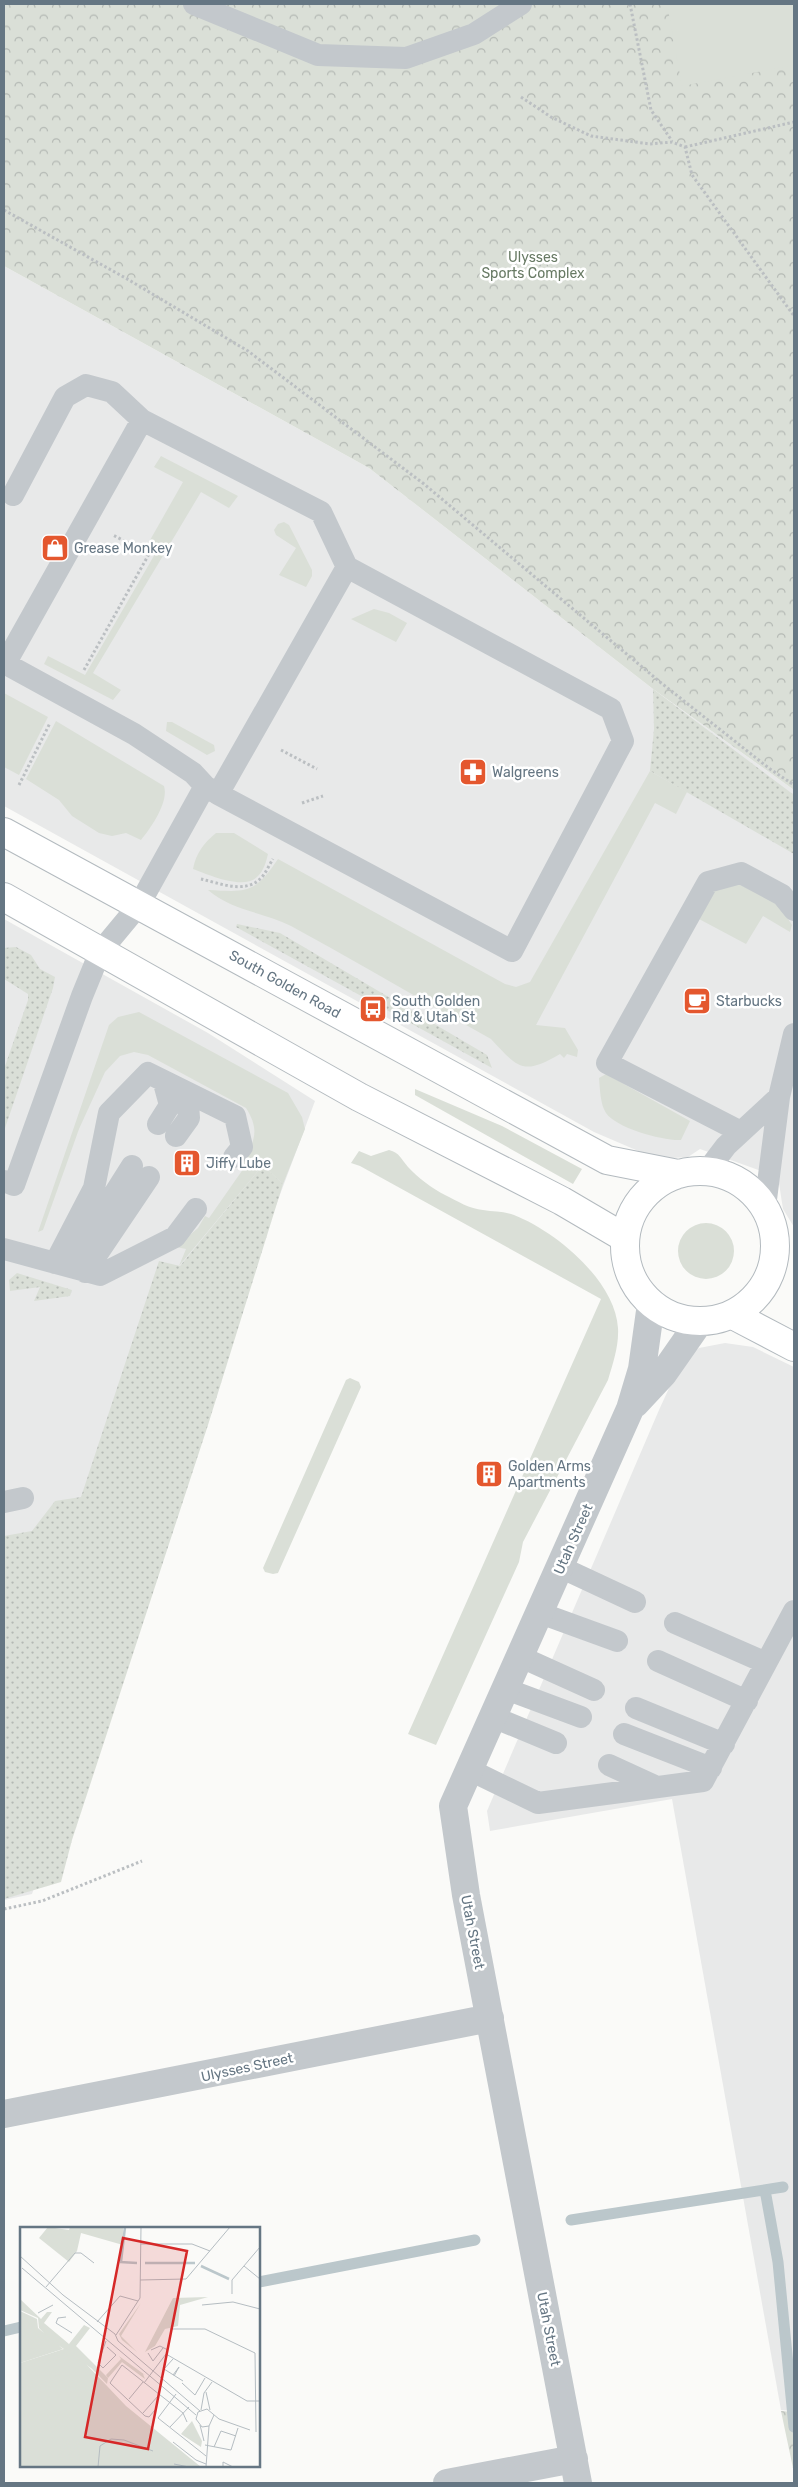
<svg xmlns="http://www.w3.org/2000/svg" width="798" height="2487" font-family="Rubik,sans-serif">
<defs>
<pattern id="grass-dots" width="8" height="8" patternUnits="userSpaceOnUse" patternTransform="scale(1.25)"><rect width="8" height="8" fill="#dadfd7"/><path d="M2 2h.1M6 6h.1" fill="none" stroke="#b4b9b4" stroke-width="1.8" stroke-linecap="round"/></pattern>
<pattern id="park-crowns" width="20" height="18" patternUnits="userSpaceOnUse" patternTransform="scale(1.25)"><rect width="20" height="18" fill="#dadfd7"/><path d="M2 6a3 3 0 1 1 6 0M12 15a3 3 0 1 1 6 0" fill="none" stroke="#b4b9b4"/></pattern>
</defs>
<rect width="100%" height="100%" fill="#fafaf8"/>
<path fill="#e8e9e9" d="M4,266L369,468L653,689L794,790V1227L783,1209L778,1177L700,1149L688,1157L657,1159L594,1132L4,806Z
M4,919L208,1033L315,1101L139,1572L32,1894L4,1900Z
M725,1343L753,1347L794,1367V2411L781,2410L672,1799L490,1831L487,1811L659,1410L681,1362L699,1348Z"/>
<path fill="url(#grass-dots)" d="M653,689L794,795V854L650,771L654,729Z
M237,924L280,933L487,1055L492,1068L236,927Z
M16,947L31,955L40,969L55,977L53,988L4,1131V1069L28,1000V994L4,979V948Z
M263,1165L283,1184L208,1425L72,1840L61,1882L4,1899V1536L32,1531L55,1501L81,1497L159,1261L180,1266Z
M17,1273L72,1290L70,1296L34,1301L40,1287L10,1291L9,1280Z"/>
<path fill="url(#park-crowns)" d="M4,4H794V790L653,689L369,468L4,266Z
M781,2411L794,2412V2473Z"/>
<path fill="#dadfd7" d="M667,4H794V65L682,86Z
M161,456L238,496L229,508L201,492L93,673L121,690L113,700L44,664L48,656L85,675L155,554L145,549L183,482L154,467Z
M284,522L289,525L312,570V576L306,587L279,575L296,548L276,535L274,530L278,524Z
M374,609L389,613L407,623L396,642L351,619Z
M4,693L48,717L19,775L4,767Z
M56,721L164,786C169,802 151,828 141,840L126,833L112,836L99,833L72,816L59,800L26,779Z
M167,722H172L214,745L215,751L207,755L166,731Z
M650,771L687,792L676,814L655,803L536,1025L565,1028L578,1050L577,1057L567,1054L564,1058L560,1054C523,1076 518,1068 491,1039C424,1002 358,962 291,926C264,912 232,911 208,890C248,892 254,894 278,859L505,984L516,987L530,982Z
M216,833H234L268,854C266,862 264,870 258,876C245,891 209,875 193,869C196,853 204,843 216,833Z
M734,882L777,902L792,925L790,932L763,916L746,944L699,919L714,890Z
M139,1012L288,1093L302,1117L305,1129L283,1184L263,1165L179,1266L186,1249L176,1247L198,1228L205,1216L209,1218L246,1165L242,1162C255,1141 260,1130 246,1108L148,1055L134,1052L120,1056L105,1072L79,1129L43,1230L38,1232L109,1025L118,1017Z
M606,1074L690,1121L681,1140C663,1141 616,1128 606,1113C600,1104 600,1088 599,1078Z
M415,1089L502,1126L582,1169L573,1184L415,1095Z
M389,1150C400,1153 401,1159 408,1167C417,1177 433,1189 445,1195C457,1201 470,1209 483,1210C494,1212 504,1211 514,1215C555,1231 615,1280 618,1328C619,1346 613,1363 608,1380L523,1542L519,1562L436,1745L408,1734L601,1299L360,1166L351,1163L359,1151L371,1156Z
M678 1251a28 28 0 1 1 56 0a28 28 0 1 1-56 0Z
M350,1378L359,1382L361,1387L278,1573L273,1574L265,1572L263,1568L346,1380Z"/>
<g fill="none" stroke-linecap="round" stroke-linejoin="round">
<path stroke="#bbc7cb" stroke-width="11" d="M765,2190L778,2262L794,2427
M571,2220L783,2187
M259,2282L475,2240
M4,2331L21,2327"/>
<g stroke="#b3babf" stroke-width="30">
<path id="secondary" d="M4,832L607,1160L678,1174
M4,897L359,1097L562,1201L625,1238
M625 1246a75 75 0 1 1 150 0a75 75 0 1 1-150 0Z
M733,1315L794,1347"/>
</g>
<path stroke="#bbbfc2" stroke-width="3" stroke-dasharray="2.5 2.5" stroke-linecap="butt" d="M630,4L651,110L672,141
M521,97L551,117L591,136L650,144L672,142L685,147L692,175L794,316
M685,147L794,122
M4,210L129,280L248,351L424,484L660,682L770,769L794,785
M84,670L149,554L113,535
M281,750L317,769
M19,785L50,723
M302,803L323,796
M201,879C219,883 244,894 260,879C265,875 269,865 273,859
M4,1909L42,1901L142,1861"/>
<path stroke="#c3c8cc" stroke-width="22" d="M194,4L318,55L406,58L474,34L521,4
M4,663L134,734L193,773L205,786L218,794L512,951L623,741L611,709L347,567L321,512L142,420L112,392L86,385L65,397L13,495
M5,664L142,420
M218,794L347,567
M158,1124L170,1105L164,1083
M741,1132L607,1063L708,882L741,873L782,895L794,910
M176,1136L189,1118L187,1093
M707,1171L726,1146L779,1097
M4,1181L14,1185L82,996L100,952L139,905L205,786
M765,1207L779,1097L794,1034
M4,1249L100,1275L175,1237L196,1209
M55,1263L94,1188L109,1113L148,1073L235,1116L242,1147L234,1157
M70,1264L132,1166
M85,1272L149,1177
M4,1502L23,1498
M560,1567L635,1602
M540,1613L617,1641
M675,1623L766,1663
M521,1657L594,1690
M658,1661L747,1701
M506,1689L581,1717
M636,1708L724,1744
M493,1717L556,1743
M624,1734L711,1768
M609,1765L657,1787
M470,1770L538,1803L703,1781L794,1611"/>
<path stroke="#c3c8cc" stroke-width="28" d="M635,1404L663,1374L700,1321
M4,2114L490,2018
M447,2483L574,2459
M578,2483L466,1895L453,1806L630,1409L642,1369L651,1304"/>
<use href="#secondary" stroke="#fff" stroke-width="28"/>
</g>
<defs>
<g id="shop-square" transform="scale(1.4375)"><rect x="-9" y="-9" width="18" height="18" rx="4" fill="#e4572e" stroke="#fff"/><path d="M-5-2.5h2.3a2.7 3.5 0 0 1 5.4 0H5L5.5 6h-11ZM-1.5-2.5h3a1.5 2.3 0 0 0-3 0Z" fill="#fff"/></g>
<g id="pharmacy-square" transform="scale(1.4375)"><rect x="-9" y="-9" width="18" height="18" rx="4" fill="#e4572e" stroke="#fff"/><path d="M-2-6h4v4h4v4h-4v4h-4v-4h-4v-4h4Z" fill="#fff"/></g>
<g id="cafe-square" transform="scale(1.4375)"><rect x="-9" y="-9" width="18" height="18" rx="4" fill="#e4572e" stroke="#fff"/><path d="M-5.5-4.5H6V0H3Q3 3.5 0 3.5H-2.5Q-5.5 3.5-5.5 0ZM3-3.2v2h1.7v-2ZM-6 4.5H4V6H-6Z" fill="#fff"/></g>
<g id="bus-square" transform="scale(1.4375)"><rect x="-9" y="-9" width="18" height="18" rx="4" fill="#e4572e" stroke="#fff"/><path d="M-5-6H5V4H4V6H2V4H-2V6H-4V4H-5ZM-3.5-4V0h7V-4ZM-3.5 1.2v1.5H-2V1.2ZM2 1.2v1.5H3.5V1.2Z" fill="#fff"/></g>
<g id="building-square" transform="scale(1.4375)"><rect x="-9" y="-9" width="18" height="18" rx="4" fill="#e4572e" stroke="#fff"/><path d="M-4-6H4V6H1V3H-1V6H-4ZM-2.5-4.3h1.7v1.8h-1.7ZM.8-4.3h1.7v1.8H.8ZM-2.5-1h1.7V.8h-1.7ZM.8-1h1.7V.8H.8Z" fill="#fff"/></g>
</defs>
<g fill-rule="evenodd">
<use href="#shop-square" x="55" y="548"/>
<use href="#pharmacy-square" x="473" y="772"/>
<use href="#cafe-square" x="697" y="1001"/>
<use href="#bus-square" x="373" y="1009"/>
<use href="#building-square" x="187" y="1163"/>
<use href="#building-square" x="489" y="1474"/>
</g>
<g text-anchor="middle" stroke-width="5" stroke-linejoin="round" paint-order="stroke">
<g font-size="14" fill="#687a64" stroke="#fff">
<text x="533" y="262">Ulysses<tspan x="533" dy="16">Sports Complex</tspan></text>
</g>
<g font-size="14" fill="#657683" stroke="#fff" text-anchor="start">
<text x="74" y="553">Grease Monkey</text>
<text x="492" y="777">Walgreens</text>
<text x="392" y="1006">South Golden<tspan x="392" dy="16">Rd &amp; Utah St</tspan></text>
<text x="716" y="1006">Starbucks</text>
<text x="206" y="1168">Jiffy Lube</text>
<text x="508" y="1471">Golden Arms<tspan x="508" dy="16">Apartments</tspan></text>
</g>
<g font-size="14" fill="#657683" stroke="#fff">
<text transform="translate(285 984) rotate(29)" y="5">South Golden Road</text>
<text transform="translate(573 1539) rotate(-66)" y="5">Utah Street</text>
<text transform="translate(473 1932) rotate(79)" y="5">Utah Street</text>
<text transform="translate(247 2067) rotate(-12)" y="5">Ulysses Street</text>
<text transform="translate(549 2329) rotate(79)" y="5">Utah Street</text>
</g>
</g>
<g transform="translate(20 2227)">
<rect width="240" height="240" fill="#fafaf8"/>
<path d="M188,70L160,78L158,99L145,102L135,119L125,125L153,71ZM0,72L21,92L27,85H32L24,96L49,117L64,98L70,101L56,119L88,151L87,157L71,141L31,113L19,101L18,91L0,83ZM0,84L17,92L18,101L43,122L0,136ZM172,194L182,214L181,220L161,207Z" fill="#dadfd7"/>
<path d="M28,0L49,3L50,0H103V18L61,6L57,24L49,35L19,11ZM50,120L106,179L181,240H1L0,136Z" fill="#dadfd7"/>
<path d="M121,76L101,109L117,125L102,113L99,107ZM99,129L125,148L123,147L125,152L102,135L88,151L86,148L101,132ZM44,144L52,148L67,181L32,201L27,185L30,168L24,156ZM52,205H75V240H26V230ZM88,222H98L105,240H91Z" fill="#dadfd7"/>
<path fill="none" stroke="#bbc7cb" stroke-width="2.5" d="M100,35L117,36M101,35L105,0M125,36H175M181,39L209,52"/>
<path fill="none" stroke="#b5bdc2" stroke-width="1" d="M121,17H172L190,24M0,29L43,68L95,107L98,114M224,39L240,52M2,41L176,188M120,53L166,52L210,0M26,60L55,26H61L74,36M212,67V53L240,20M182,78L213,75L240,82M18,86L33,78M46,90L38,91L36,96L52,106M77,95L100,69L118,74M150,102H185L235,126L236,205M96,108L120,71L121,0M86,114L78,136L83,141L96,128L87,120M98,114L180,184M131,123L140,119L148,123M128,126L133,134L143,121M153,132L144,142L163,154M153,148L159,140L154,149M124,156L146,127L227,174H240M162,156L175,168L185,151M186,165L190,183M156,167L138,191L186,229M109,172L123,155M135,183L129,190L125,189L90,156L102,138L163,186L167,195M181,183L184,166L192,155M123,186L138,169M194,188L189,199L182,200L176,192L178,185L187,182L199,192L230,203M180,198L184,214M150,200L169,180M153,215L176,233L186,237M185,218L211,223L218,201M194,220L201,204L216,209M154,237L169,240M78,240L80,219L91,212L104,213L133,224M186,240L189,199M203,240V235L213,240"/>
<path fill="#d62828" fill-opacity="0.15" stroke="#d62828" stroke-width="2.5" d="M103,11L167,24L128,222L65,210Z"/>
<rect width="240" height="240" fill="none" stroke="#657683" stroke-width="2.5"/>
</g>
<rect width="798" height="2487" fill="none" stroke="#657683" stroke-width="10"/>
</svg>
